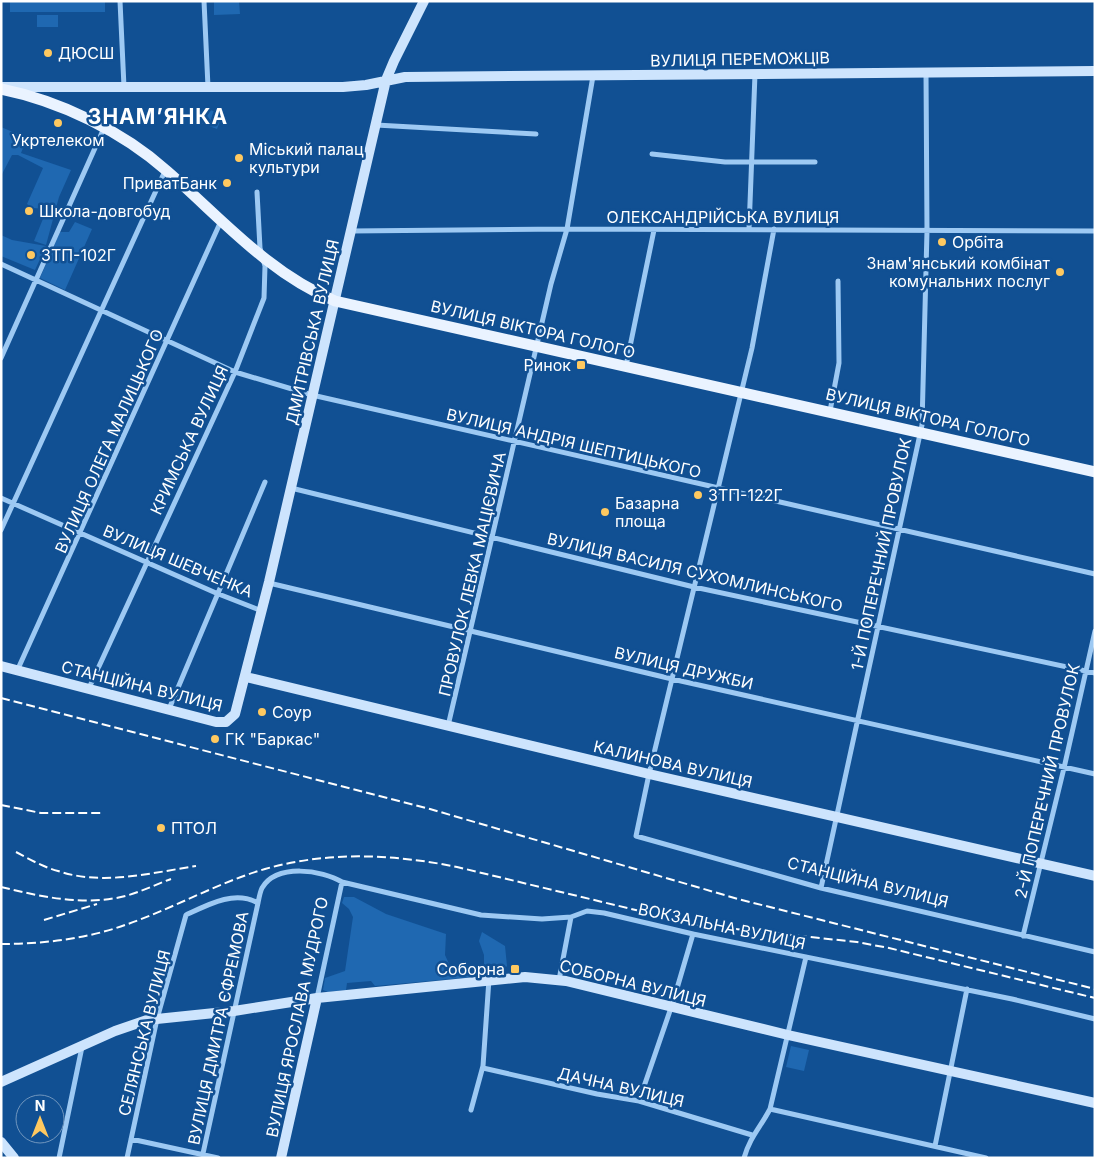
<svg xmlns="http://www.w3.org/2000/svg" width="1096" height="1159" font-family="Inter,sans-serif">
<rect width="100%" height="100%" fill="#115093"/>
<path fill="#1f68b1" d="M10,1H105V12H10Z
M214,1H239L240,14L214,15Z
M37,15H58V27H37Z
M207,109L223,114L217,129L201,123Z
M1,127L27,138L21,153L71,170L59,197L46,245L34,241L47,209L33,208L27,204L43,168L18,155H12L1,176Z
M75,222L92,229L65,290L40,278L60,232H69Z
M1,235L12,240L46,246L35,270L1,256Z
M344,897H354L386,914L446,934L445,955L450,966L484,965V955L479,941L482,932L505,946L507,966L500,973L484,976L375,986L371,981L347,983L346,990L328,992L323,990L325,978L345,971L353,917L349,909L342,903Z
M791,1046L809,1050L804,1071L786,1067Z"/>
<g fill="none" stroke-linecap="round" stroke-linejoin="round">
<path stroke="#9dc9f3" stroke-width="5" d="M120,1L124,87
M204,1L208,87
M376,125L536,134
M652,154L725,162H815
M749,229L755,74
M774,229L752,348L649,774L636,836L821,888L1095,952
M351,231L567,229L1095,231
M1,264L235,372L312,395L1095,574
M1,358L104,128
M626,366L654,230
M830,411L839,363L838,281
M291,488L694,587L1095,673
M1,498L216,593L262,611
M1,530L165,171
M269,583L672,679L1095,774
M17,671L221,221
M89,688L235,372L264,298L265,266L260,248L257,192
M169,709L265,482
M448,726L551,284L567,229L593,76
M821,888L922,425L927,231L926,72
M1023,936L1064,768L1095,631
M559,980L571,917
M317,998L342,882
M483,1068L597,1094L639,1101L752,1135
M639,1101L673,1002L693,934
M770,1109L986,1158
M471,1110L483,1066L489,979
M131,1139L218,1158
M935,1146L967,989
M59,1158L82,1047
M127,1158L157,1019L186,915C209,904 235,890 258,903C259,898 260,892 262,888C277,863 322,870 342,882L481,915L542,919L571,917L587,911L604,913L693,934L1012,999L1095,1019
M202,1158L258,903
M744,1158C750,1137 760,1128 770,1109L806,957"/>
<path stroke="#cde4fd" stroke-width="10" d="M2,87H343L366,85L405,77L1095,71
M1,666L216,722H226L235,714L269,582L386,80L394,61L424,1
M246,677L649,774L1095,876
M1,1082L115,1031L147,1020L234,1011L317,998L525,977L566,981L788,1035L1095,1103
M1,1142L14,1158
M281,1158L317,998"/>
<path stroke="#eaf3ff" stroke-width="11" d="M1,89C60,101 122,131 167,171C221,218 268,273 335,301L1095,472"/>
<path stroke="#fff" stroke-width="2" stroke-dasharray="9 4" stroke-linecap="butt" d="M1,698L430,809L738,899L1095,989
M1,805L41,813H102
M16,852C29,859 43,867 58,871C103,886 150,873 196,866
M1,887C39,896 77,905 116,898C135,895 154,885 171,879
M44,920L97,904
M1,944C42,944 86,939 125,925C172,909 217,883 265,869C328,851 393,854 457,867L698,925L857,942L889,948L1095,998"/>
</g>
<g fill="#ffc960" stroke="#115093" stroke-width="2">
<circle cx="48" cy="53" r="5"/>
<circle cx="58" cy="123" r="5"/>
<circle cx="239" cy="158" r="5"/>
<circle cx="227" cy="183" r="5"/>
<circle cx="29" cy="211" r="5"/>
<circle cx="942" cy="242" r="5"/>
<circle cx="31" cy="255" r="5"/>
<circle cx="1060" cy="272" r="5"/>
<rect x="576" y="360" width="10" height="10" rx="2.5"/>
<circle cx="698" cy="495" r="5"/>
<circle cx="605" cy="512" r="5"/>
<circle cx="262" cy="712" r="5"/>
<circle cx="215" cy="739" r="5"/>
<circle cx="161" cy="828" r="5"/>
<rect x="510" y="964" width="10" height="10" rx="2.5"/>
</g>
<g text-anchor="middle" stroke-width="5" stroke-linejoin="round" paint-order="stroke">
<g font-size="16" fill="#fff" stroke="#115093" text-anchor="start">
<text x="58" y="59">ДЮСШ</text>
<text x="58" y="146" text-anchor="middle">Укртелеком</text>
<text x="249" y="155">Міський палац<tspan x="249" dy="18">культури</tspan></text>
<text x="217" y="189" text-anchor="end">ПриватБанк</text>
<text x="39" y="217">Школа-довгобуд</text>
<text x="952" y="248">Орбіта</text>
<text x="41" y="261">ЗТП-102Г</text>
<text x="1050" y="269" text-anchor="end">Знам'янський комбінат<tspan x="1050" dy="18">комунальних послуг</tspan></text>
<text x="571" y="371" text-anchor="end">Ринок</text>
<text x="708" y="501">ЗТП-122Г</text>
<text x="615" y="509">Базарна<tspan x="615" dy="18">площа</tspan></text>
<text x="272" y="718">Соур</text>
<text x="225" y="745">ГК "Баркас"</text>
<text x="171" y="834">ПТОЛ</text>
<text x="505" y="975" text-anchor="end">Соборна</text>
</g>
<g font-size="16" fill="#fff" stroke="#115093">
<text transform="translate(740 59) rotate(-1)" y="6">ВУЛИЦЯ ПЕРЕМОЖЦІВ</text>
<text x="723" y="223">ОЛЕКСАНДРІЙСЬКА ВУЛИЦЯ</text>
<text transform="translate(533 329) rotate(13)" y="6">ВУЛИЦЯ ВІКТОРА ГОЛОГО</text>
<text transform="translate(312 332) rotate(-77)" y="6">ДМИТРІВСЬКА ВУЛИЦЯ</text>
<text transform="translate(928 417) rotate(13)" y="6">ВУЛИЦЯ ВІКТОРА ГОЛОГО</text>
<text transform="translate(189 440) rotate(-65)" y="6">КРИМСЬКА ВУЛИЦЯ</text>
<text transform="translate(109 441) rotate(-66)" y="6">ВУЛИЦЯ ОЛЕГА МАЛИЦЬКОГО</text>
<text transform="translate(574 443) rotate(13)" y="6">ВУЛИЦЯ АНДРІЯ ШЕПТИЦЬКОГО</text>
<text transform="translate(881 554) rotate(-78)" y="6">1-Й ПОПЕРЕЧНИЙ ПРОВУЛОК</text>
<text transform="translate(178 561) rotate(23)" y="6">ВУЛИЦЯ ШЕВЧЕНКА</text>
<text transform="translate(695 572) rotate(13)" y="6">ВУЛИЦЯ ВАСИЛЯ СУХОМЛИНСЬКОГО</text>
<text transform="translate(472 574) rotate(-77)" y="6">ПРОВУЛОК ЛЕВКА МАЦІЄВИЧА</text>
<text transform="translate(684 668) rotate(13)" y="6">ВУЛИЦЯ ДРУЖБИ</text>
<text transform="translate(142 686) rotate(14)" y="6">СТАНЦІЙНА ВУЛИЦЯ</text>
<text transform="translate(673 764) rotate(13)" y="6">КАЛИНОВА ВУЛИЦЯ</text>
<text transform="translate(1047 781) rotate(-77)" y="6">2-Й ПОПЕРЕЧНИЙ ПРОВУЛОК</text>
<text transform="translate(868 882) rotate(14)" y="6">СТАНЦІЙНА ВУЛИЦЯ</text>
<text transform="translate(722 926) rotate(12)" y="6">ВОКЗАЛЬНА ВУЛИЦЯ</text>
<text transform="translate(633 983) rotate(14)" y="6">СОБОРНА ВУЛИЦЯ</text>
<text transform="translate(297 1017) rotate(-78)" y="6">ВУЛИЦЯ ЯРОСЛАВА МУДРОГО</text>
<text transform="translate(218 1028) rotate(-78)" y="6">ВУЛИЦЯ ДМИТРА ЄФРЕМОВА</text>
<text transform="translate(144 1033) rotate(-76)" y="6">СЕЛЯНСЬКА ВУЛИЦЯ</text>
<text transform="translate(621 1087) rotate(13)" y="6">ДАЧНА ВУЛИЦЯ</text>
</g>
<g font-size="21" font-weight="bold" letter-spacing="1" fill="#fff" stroke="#115093">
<text x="158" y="124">ЗНАМ’ЯНКА</text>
</g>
</g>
<rect width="1096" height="1159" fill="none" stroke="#ffffff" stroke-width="5"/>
<g transform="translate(40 1119)"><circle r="24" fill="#115093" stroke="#7096be"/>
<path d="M0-4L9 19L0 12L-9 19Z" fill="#ffc960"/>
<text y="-8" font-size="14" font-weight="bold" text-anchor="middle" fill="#ffffff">N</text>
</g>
</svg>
